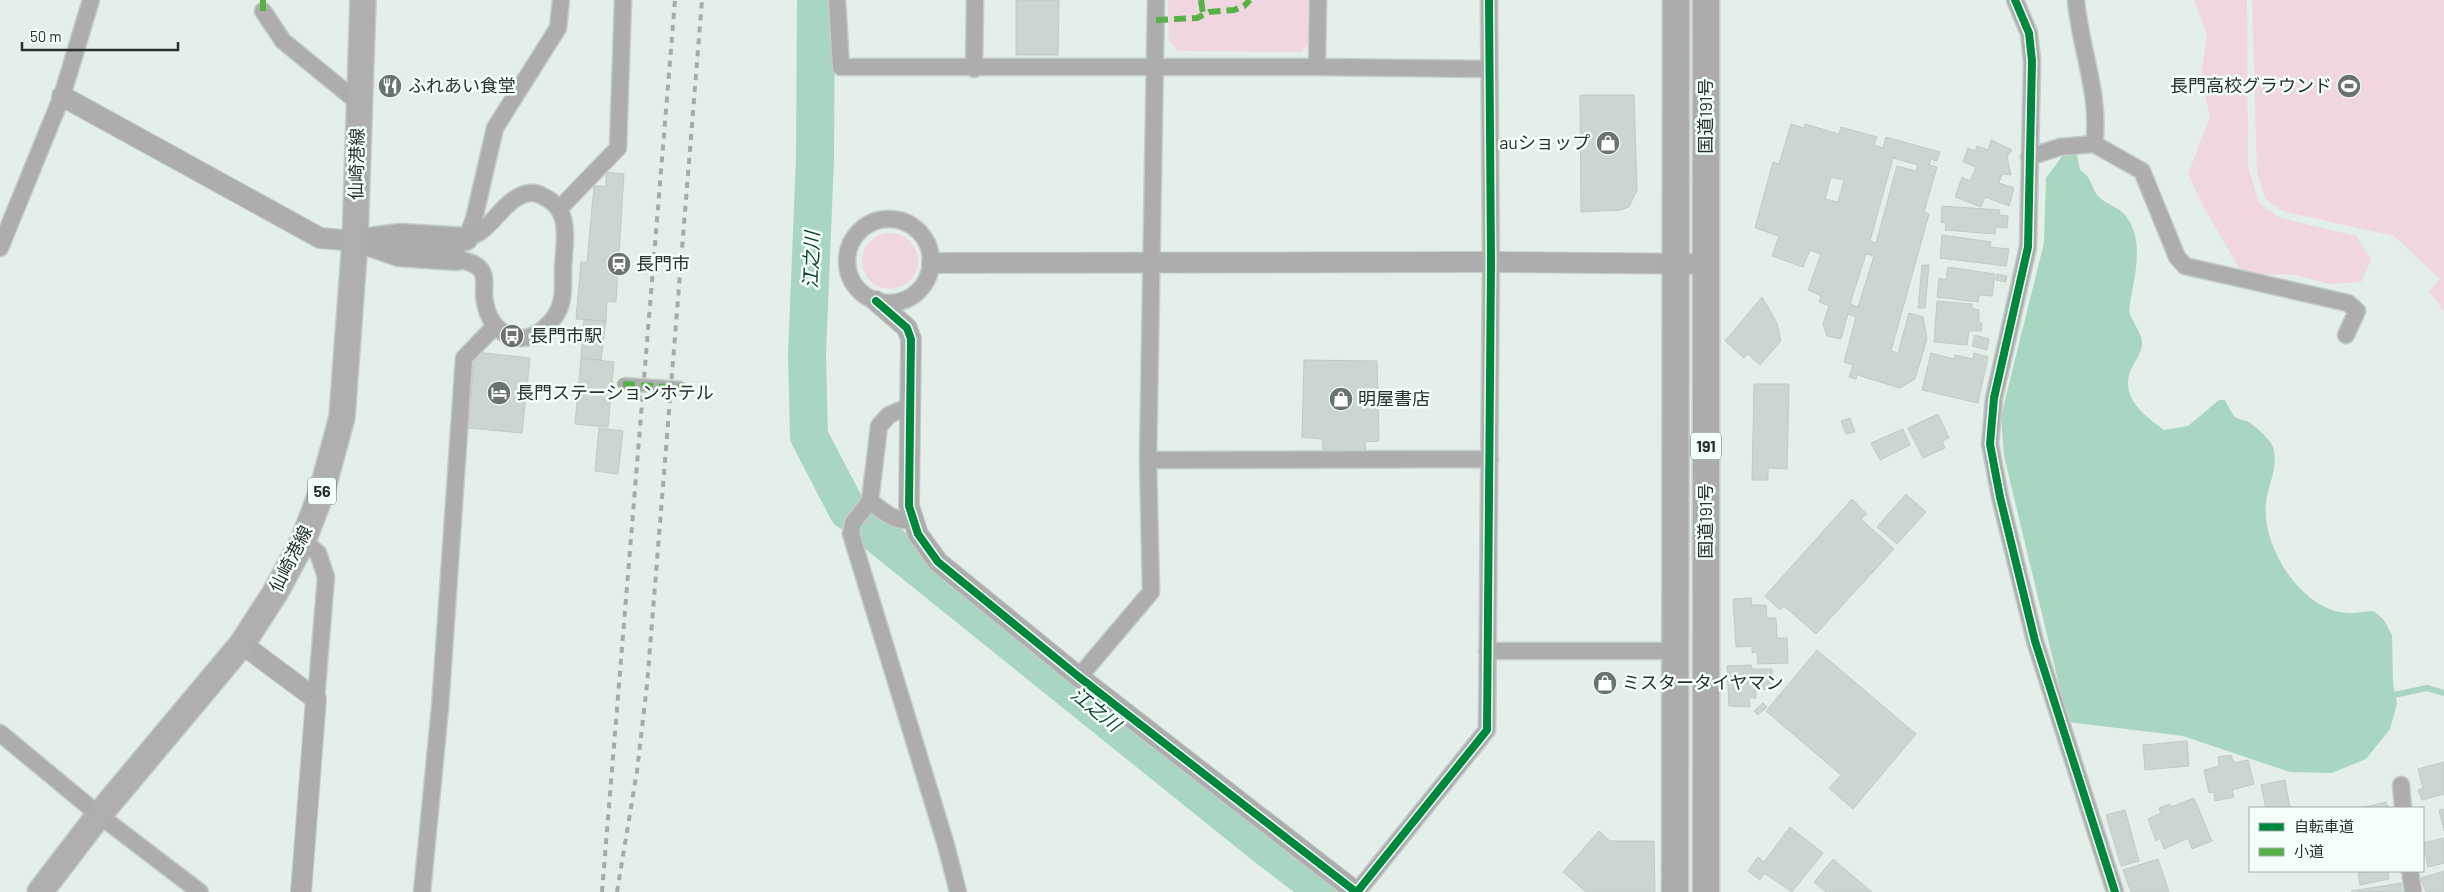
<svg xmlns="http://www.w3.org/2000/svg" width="2444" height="892" font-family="Barlow,'Noto Sans JP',sans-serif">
<rect width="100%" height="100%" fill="#e5efea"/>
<path fill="#f0d6e0" d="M1168,0H1308V43L1302,52L1178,51L1169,40Z
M2194,0H2247L2248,166L2259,203L2281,218L2356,236L2371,259L2361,282L2329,284L2296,275L2253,274L2239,268L2203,206L2188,174L2210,117L2201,77L2207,35Z
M2252,0H2444V312L2429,291L2440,279L2394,236L2282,211L2266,200L2257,173Z
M862 261a28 28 0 1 1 56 0a28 28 0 1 1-56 0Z"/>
<path fill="#a8d6c1" d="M2063,155H2077L2080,170C2093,178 2090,187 2099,197C2106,204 2118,207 2124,214C2147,239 2133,281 2129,310C2131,322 2144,334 2142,346C2140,356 2132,365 2129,375C2123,401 2146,416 2164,430L2188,426L2219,400H2225C2228,405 2231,413 2235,417C2239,420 2245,420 2249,422C2256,427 2270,439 2273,447C2279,467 2268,484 2266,503C2261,546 2301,610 2347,613C2356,614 2366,611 2374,611L2384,620L2392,635L2393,683L2397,704L2390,729L2366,759L2332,773L2290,772L2183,736L2068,722L2004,456L2001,416L2044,243L2046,178Z"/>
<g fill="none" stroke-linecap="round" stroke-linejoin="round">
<path stroke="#a8d6c1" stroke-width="6" d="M2389,696L2427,688L2444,693"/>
<path stroke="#a8d6c1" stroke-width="38" d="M816,0L815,159L807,354L809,436L848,511
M867,526L1265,846L1325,892"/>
</g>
<path fill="#cdd5d1" stroke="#c2c9c6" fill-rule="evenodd" d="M1016,0H1059L1058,55H1016Z
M1580,95H1634L1637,190L1629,207L1620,210L1581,212Z
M1791,124L1804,128L1805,124L1839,134L1841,127L1877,137L1874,145L1883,148L1886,137L1940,152L1937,161L1931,159L1929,165L1937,167L1924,212L1929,214L1891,351L1898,353L1909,313L1923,317L1927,339L1915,379L1900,388L1857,375L1856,379L1849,377L1853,365L1844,362L1856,317L1848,314L1841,339L1827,336L1823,324L1829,306L1819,302L1821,296L1808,290L1821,254L1810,250L1803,267L1772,256L1779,236L1755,228L1773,162L1779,164ZM1893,158L1918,165L1916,171L1897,166L1876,243L1870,241ZM1831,177L1844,180L1838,202L1825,199ZM1866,254L1874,256L1858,307L1850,304Z
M1991,140L2012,150L2007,157L2011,175L2002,174L1999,183L2014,188L2009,206L1985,197L1981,207L1955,197L1962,177L1970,181L1976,167L1963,162L1968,148L1975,151L1977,146L1988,150Z
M606,172L624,174L616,302L607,301L606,321L576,319L581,262H587L594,186H606Z
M1942,206L2000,210L1999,215L2008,216L2007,228L1996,227L1995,234L1945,230L1946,223L1941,222Z
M1942,235L1991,242L1990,247L2009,249L2006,266L1940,258Z
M1922,265H1929L1925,308H1918Z
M1948,267L1995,274L1992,296L1979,295L1978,302L1937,297L1939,278L1946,280Z
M1997,274L2007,276L2006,282L1996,280Z
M1762,297L1777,323L1781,341L1760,365L1748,354L1744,358L1725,341Z
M1937,301L1972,304V308L1979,310V323H1982L1981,331H1969L1967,345L1934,342Z
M584,320L606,321L601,360L581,358Z
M1975,335L1989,339L1987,350L1972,346Z
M475,352L530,358L522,433L468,428Z
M1931,353L1954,359L1955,355L1973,359L1974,353L1988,357L1978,403L1922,390Z
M581,358L614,362L608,427L575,424Z
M1304,360L1377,361L1379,441L1365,442L1366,452L1323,450L1322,439L1302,437Z
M1754,384H1789L1787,469L1768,468V480H1752Z
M1938,414L1949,438L1942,441L1945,448L1923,458L1908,428Z
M1850,418L1855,432L1846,434L1841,421Z
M599,428L623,431L618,474L595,471Z
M1903,429L1910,445L1880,460L1871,443Z
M1906,494L1926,512L1897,544L1877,527Z
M1852,499L1867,514L1861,519L1894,549L1816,634L1784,606L1780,610L1765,596Z
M1752,598L1751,605H1766L1767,618H1776L1777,638H1787L1788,663L1758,664L1757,652L1752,653V646L1736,647L1733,599Z
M1817,650L1916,734L1853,809L1829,788L1841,775L1766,711Z
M1751,665L1752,669H1772L1773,689L1756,690V698H1749L1750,707L1729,706L1727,666Z
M1763,703L1767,707L1758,715L1754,711Z
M2187,741L2189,766L2145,770L2143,745Z
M2231,755L2234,763L2248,760L2254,784L2232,790L2234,797L2215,801L2214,792L2209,793L2204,770L2219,766L2218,757Z
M2444,762V794L2422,800L2418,790L2423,788L2418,769Z
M2285,780L2290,808H2266L2261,785Z
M2194,798L2212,841L2192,849L2188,838L2164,849L2160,838L2156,841L2148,819L2161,813L2159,808L2170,804L2171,807Z
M2386,802L2388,808H2361Z
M2444,809V831L2439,810Z
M2125,810L2139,861L2121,866L2106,815Z
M1790,827L1823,853L1792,892L1764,873L1760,880L1748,871L1758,857L1764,862Z
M1599,831L1610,841H1654L1655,892H1586L1563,872Z
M2444,838V863L2428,867L2423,843Z
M1833,859L1872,892H1826L1814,882Z
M2158,859L2169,892H2131L2123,870Z
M2368,871H2388L2389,879L2360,885L2358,873Z
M2444,871V892H2426L2421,878Z
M2401,883L2402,892L2351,891Z"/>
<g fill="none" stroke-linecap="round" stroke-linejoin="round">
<g stroke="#c4ccc8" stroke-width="19">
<path id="minor" d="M837,0L841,67H1317L1489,69
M2015,0L2029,33L2032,61L2028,247L1994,398L1990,444L2000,497L2035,641L2115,892
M2076,0C2080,48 2101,96 2094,144
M263,11L283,41L359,103
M1317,67L1318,0
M974,69L975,0
M2029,157L2060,147L2094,144L2142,171L2177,257L2185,266L2348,303L2357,311L2346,335
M559,209L618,148L623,0
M847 261a42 42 0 1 1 84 0a42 42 0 1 1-84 0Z
M466,239L474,219L495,128L558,28L561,0
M0,248L62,96L91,0
M457,259C465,261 475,262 481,270C486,277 484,287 484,296C486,316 496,336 520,338C538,339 557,319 561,303C564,293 563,279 563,268C564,245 572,213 548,199C542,196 537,192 530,193C509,195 496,221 480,232C475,235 470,237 466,239
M910,406L889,415L879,426L870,501L853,523L851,534L946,845L958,892
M1148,460L1490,459
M870,501C884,512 894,522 912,520
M303,541L318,553L326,577L316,699
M1487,651H1675
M1079,677L1151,592L1148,460L1156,0
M0,733L99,815L200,892
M2401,785L2403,808
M2410,871L2413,892
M422,892L440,708L464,358L495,326
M1357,892L1487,730L1491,262L1489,0"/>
</g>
<g stroke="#c4ccc8" stroke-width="22">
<path id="tertiary" d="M62,96L320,238L355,241
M932,263L1491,262L1707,264
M876,301L907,328L911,339L909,506L918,534L938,562L1079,677L1356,892
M242,644L316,699L301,892"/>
</g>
<g stroke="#c4ccc8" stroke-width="25">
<path id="secondary" d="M355,241L400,235L466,239
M361,242L399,255L457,259"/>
</g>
<g stroke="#c4ccc8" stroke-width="28">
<path id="primary" d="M40,892L99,815L242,644L275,593L303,541L322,491L342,417L355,241L363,0"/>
</g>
<g stroke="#c4ccc8" stroke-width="29">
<path id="trunk" d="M1675,892L1676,0
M1706,892V0"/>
</g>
<use href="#minor" stroke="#adadad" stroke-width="16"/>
<use href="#tertiary" stroke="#adadad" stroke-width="20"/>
<use href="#secondary" stroke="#abacab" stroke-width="22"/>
<use href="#primary" stroke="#aeafae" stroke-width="25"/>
<use href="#trunk" stroke="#acacac" stroke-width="26"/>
<path stroke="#a8aaa9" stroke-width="4" stroke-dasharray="6 6" stroke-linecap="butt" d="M602,892L675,0
M617,892L637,771L647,685L702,0"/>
<g stroke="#c4ccc8" stroke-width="15" stroke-linecap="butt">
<path id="pedestrian-bridge" d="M623,384L682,388"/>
</g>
<use href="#pedestrian-bridge" stroke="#adadad" stroke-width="12"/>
<path stroke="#56b246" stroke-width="6" stroke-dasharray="12 6" stroke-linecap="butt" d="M263,0V11
M1201,0L1203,14
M1156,20L1197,18L1209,12L1234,10L1244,6L1250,0
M623,384L682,388"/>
<g stroke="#f4fff9" stroke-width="11">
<path id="cycleway" d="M2015,0L2029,33L2032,61L2028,247L1994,398L1990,444L2000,497L2035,641L2115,892
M876,301L907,328L911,339L909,506L918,534L938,562L1079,677L1356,892
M1357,892L1487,730L1491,262L1489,0"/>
</g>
<use href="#cycleway" stroke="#00873e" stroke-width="8"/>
</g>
<defs>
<g id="restaurant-disc" transform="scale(1.25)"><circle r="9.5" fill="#6b736f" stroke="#f4fff9"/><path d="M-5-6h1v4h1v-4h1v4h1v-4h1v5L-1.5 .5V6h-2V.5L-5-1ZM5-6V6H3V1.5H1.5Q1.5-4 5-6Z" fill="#fff"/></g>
<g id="stadium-disc" transform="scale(1.25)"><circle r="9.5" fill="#6b736f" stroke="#f4fff9"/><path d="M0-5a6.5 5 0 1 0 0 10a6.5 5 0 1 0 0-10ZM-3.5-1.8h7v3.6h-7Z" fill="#fff"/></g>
<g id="shop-disc" transform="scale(1.25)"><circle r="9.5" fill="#6b736f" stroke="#f4fff9"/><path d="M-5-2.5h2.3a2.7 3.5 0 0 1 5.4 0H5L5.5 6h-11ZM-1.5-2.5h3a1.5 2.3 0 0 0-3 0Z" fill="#fff"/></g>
<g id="station-disc" transform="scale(1.25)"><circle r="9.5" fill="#6b736f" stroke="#f4fff9"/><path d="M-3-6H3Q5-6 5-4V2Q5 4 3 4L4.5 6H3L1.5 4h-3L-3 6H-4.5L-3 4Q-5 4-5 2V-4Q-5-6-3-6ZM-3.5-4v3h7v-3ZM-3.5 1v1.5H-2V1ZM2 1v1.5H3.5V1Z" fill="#fff"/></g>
<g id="bus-disc" transform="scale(1.25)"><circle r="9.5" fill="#6b736f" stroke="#f4fff9"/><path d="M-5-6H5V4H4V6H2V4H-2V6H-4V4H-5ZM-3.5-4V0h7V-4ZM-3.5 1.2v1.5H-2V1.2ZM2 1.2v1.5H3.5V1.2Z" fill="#fff"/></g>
<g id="hotel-disc" transform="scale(1.25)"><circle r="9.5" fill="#6b736f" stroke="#f4fff9"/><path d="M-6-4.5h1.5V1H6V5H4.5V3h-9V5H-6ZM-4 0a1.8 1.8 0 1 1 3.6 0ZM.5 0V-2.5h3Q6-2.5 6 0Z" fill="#fff"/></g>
</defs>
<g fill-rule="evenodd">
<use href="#restaurant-disc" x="390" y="86"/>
<use href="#stadium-disc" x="2349" y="86"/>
<use href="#shop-disc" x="1608" y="143"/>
<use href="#station-disc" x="619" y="264"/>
<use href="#bus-disc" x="512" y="336"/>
<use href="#hotel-disc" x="499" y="393"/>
<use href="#shop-disc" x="1341" y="399"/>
<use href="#shop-disc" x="1605" y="683"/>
</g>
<g text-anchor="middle" stroke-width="5" stroke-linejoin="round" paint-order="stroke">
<g fill="#f4fff9" stroke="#666e6a" stroke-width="1">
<rect x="1691" y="432.5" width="30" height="27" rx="4"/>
<rect x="308" y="477.5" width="28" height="27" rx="4"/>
</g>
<g font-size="16" font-weight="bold" fill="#29302d">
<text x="1706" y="452">191</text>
<text x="322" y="497">56</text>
</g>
<g font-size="18" fill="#29302d" stroke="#f4fff9" text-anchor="start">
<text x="408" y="92">ふれあい食堂</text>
<text x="2332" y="92" text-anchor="end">長門高校グラウンド</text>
<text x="1590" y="149" text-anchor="end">auショップ</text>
<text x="636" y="270">長門市</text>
<text x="530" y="342">長門市駅</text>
<text x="516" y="399">長門ステーションホテル</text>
<text x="1358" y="405">明屋書店</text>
<text x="1622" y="689">ミスタータイヤマン</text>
</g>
<g font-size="18" fill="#29302d" stroke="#f4fff9">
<text transform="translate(1706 116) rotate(-90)" y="6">国道191号</text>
<text transform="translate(357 164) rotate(-89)" y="6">仙崎港線</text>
<text transform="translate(1706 521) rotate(-90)" y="6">国道191号</text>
<text transform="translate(291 559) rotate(-63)" y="6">仙崎港線</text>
</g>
<g font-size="19" font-style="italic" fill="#0e4230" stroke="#f4fff9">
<text transform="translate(811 260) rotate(-88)" y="7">江之川</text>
<text transform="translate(1096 709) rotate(39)" y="7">江之川</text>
</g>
</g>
<rect x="2249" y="807" width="175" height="65" fill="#f4fff9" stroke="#a3aca7"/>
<rect x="2259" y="823" width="25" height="8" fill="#00873e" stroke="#a3aca7"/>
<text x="2294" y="832" font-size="15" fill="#29302d">自転車道</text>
<rect x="2259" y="848" width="25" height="8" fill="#56b246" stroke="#a3aca7"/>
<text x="2294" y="857" font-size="15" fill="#29302d">小道</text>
<path d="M22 42v8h156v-8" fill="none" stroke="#29302d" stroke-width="2.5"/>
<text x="30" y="42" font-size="15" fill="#29302d" stroke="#f4fff9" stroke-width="4" paint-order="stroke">50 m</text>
</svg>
